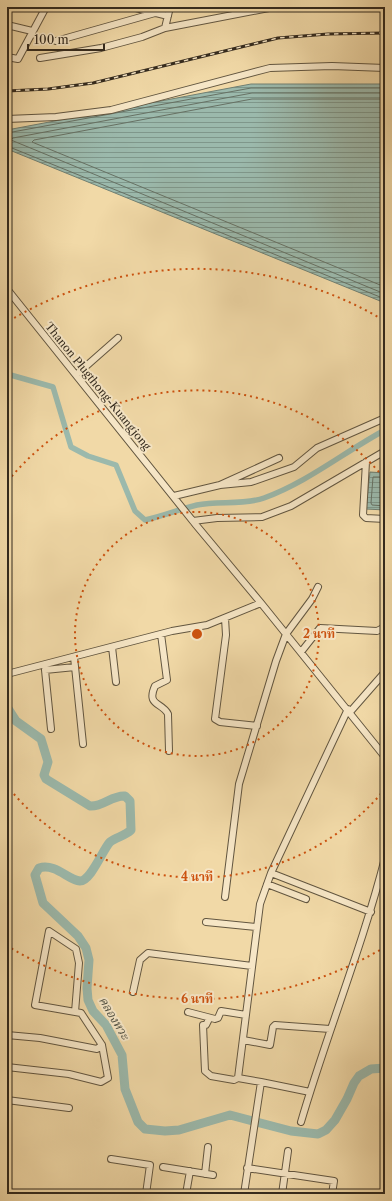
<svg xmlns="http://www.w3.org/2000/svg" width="392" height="1201" font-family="'Libre Caslon Text','Noto Serif Thai',serif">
<defs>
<pattern id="water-rules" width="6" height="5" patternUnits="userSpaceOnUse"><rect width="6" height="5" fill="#9bb9ac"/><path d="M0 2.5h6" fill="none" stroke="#7f978b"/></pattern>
</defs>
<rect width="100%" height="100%" fill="#f1d9a7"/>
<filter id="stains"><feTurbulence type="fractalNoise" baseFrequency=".005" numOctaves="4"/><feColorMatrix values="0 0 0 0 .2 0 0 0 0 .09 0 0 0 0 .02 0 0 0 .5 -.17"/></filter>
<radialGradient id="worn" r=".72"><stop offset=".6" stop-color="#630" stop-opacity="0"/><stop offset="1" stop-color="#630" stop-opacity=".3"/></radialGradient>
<path fill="url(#water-rules)" stroke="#718073" d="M251,84H385V303L7,149V130Z
M370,472L385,473V510L366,509Z"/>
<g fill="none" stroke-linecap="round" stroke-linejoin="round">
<path stroke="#677265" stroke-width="1" d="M385,93H252L13,138L11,140L385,294
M385,99H252L34,140L32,142L385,287
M7,133L251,88H385
M7,146L385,299
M385,477H373L371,503L372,505L385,506"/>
<path stroke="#9bb9ac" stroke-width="5.5" d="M7,374L53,387L71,447L88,456L116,465L135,511L145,520C163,516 180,509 197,505C218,501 245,505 264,498C308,482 344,452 385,430"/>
<path stroke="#9bb9ac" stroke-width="9" d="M7,707L16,721L41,739L48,762L44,775L46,779L90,806C103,807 112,795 125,796L130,801L131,830C125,836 116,837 110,842C103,849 91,881 80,881C68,880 56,863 39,868L35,875L43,903L78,936L86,948L89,960L87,988L88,1000L93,1011L106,1025L122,1055L125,1089L138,1122L145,1129L165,1131L179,1130L230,1115L291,1131L318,1134L326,1130L335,1120L347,1099L354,1083L359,1076L371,1069L385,1068"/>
<g stroke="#625640" stroke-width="8">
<path id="minor" d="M132,7L168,16
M7,25L32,31
M165,28L170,7
M56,41L155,13
M7,57L18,59L46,7
M40,58L101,48L142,37L165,28L274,7
M7,119L56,117L111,110L270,68L332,66L385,68
M7,289L196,525L261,603L385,757
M76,375L118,338
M366,462L363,515L366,518L385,519
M220,485L251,482L294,467L317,448L385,418
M174,496L220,485L279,458
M193,521L217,518L262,517L291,506L385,451
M225,618L226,635L215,719L220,722L257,726
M161,634L167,680L155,686C146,706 162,702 168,714L169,751
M112,647L116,682
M301,652L320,628L377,631L385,627
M74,657L83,744
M7,674L172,631L207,625L261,603
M350,712L385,672
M51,729L45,670L75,667
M271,873L371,912
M267,884L306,899
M225,897L239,784L276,661L286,634L312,599L318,587
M206,922L256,927
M133,992L140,960L148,953L252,966
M188,1012L215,1019L218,1018L221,1011L246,1015
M209,1019L206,1025H203L205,1071L211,1076L234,1080L238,1078
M7,1035L40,1038L97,1049L102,1045L81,1013L35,1005L49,931L76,949L79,963L75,1012
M243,1040L270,1045L273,1027L275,1025L330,1029
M7,1067L69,1074L101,1082L108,1078L102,1045
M261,1082L310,1092
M7,1100L69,1108
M301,1122C327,1033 362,948 385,858
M111,1159L150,1165L146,1194
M163,1167L213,1175
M247,1168L334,1181L332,1194
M205,1174L208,1147
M186,1194L190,1171
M244,1194L261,1082L238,1078L260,904L271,873L348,709
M282,1194L288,1151"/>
</g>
<use href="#minor" stroke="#f6e6c6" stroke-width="6"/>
<g stroke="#332a1e" stroke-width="3">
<path id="rail" d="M7,91L48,89L93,83L278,38L328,34L385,33"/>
</g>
<use href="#rail" stroke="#f6e6c6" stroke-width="1.5" stroke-dasharray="4.5" stroke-linecap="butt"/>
</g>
<g fill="none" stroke="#cd520f" stroke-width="2" stroke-dasharray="2 4">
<circle cx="197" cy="634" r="122"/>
<path d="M385 789A243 243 0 0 1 8 787M8 481A243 243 0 0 1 385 479"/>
<path d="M385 947A365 365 0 0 1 9 947M9 321A365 365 0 0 1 385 321"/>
</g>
<g text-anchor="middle" stroke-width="4" stroke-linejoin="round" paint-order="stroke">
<g font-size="11" fill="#332a1e" stroke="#f6e6c6">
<text transform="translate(98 386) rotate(51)" y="4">Thanon Plugthong-Kuangjong</text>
</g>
<g font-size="12" font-style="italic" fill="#4d4e42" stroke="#f6e6c6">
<text transform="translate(114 1018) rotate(59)" y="4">คลองหวะ</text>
</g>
</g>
<circle cx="197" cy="634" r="6" fill="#cd520f" stroke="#f6e6c6" stroke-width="2"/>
<g font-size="12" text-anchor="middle" font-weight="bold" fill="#cd520f" stroke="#f6e6c6" stroke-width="4" stroke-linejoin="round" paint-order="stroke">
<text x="319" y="638">2 นาที</text>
<text x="197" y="881">4 นาที</text>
<text x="197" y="1003">6 นาที</text>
</g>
<rect width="392" height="1201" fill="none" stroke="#f1d9a7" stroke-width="24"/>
<rect x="8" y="8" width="376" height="1185" fill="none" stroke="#332a1e" stroke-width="2"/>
<rect x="12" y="12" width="368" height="1177" fill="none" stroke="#332a1e"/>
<path d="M28 44v6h76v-6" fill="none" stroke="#332a1e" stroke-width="2"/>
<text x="34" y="44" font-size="12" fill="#332a1e" stroke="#f6e6c6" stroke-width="3" paint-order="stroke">100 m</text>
<rect width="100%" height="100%" filter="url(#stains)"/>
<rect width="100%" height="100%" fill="url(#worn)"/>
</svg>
